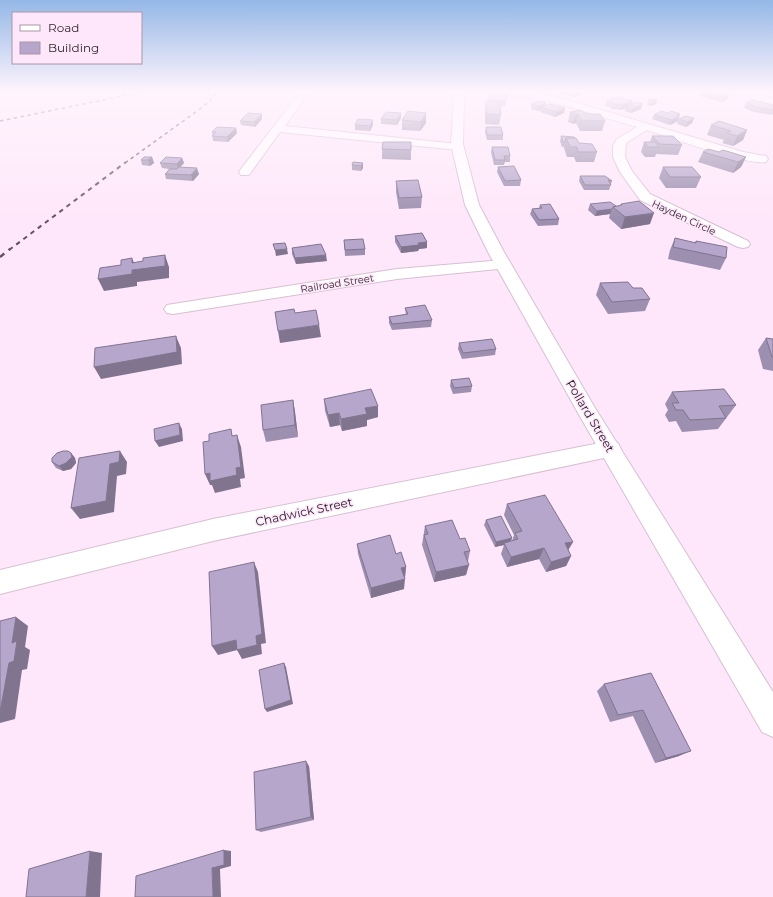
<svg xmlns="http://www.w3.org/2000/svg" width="773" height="897" font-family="Montserrat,sans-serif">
<rect width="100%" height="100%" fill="#fee7fa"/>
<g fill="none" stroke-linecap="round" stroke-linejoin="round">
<g stroke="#d6c0d2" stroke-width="2">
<path id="minor" d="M300,92H309L285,126L458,144L462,145L464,147L462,149L458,150L280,132L249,175H241L239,172L241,169Z
M499,92H533L561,98L743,152L766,156L768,159L766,162C749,166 668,137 647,130L626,143L625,157L632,171L650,194L748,241L750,244L748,247L743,248L738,247L640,200L620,172L613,157V146L617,139L637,127C603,117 570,106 535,98C526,97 505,97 499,92Z
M731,92H748L773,99V105L732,94Z
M503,260L508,262L511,265L508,268L397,279L173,314L167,313L164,309L167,305L173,304L397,269Z
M610,441L618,443L621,449L618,455L213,541L0,594V570L213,519Z"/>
</g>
<g stroke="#d6c0d2" stroke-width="2">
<path id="major" d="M456,92H466L464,100L463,144L479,205L504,252L595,408L773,692V737L762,732L578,413L488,252L465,205L451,144L454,100Z"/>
</g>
<use href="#minor" fill="#fff" fill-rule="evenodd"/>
<use href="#major" fill="#fff" fill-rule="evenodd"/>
<path stroke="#5f535e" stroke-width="1.5" stroke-dasharray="3.5 3.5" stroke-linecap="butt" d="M0,121L142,92
M125,163L204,106L218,92"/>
<path stroke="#5f535e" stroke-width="2" stroke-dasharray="4.5 4.5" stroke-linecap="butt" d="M9,250L126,162"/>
<path stroke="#5f535e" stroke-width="2.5" stroke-dasharray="5.5 5.5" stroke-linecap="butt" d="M0,257L10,249"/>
</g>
<path fill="#9d8faf" d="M560,92H582V94L574,97L560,93Z
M700,92H719L729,94L727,99L721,102L699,96Z
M507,94L505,106H500L501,115L499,125L485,124V110L486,101H488V100Z
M648,100H657L656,104L651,106L647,105Z
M607,101L632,104L641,109L631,113L625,111L626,108L621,110L611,109V107L605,106Z
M746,103L773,105V114L771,115L750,111V110L744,108Z
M531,104L546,105L565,108L564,113L555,117L540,112V110L538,111L531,109Z
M408,111L426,123L420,131L402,130V120Z
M570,112L587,114L605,121L602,131H580L576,123L573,124L568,122Z
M668,113L680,114L678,121L670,125L652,119L654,115Z
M262,114V119L255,127L241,125L240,121Z
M401,118L397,125L381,124V119Z
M694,118L692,123L686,127L677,124L679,119Z
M373,120V125L370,131L355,130V125Z
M711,125L747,130L743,140L733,146L722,143L724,140L707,135Z
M486,127L503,135V140H487L485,132Z
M212,132L237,133L228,142L213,141Z
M561,136L579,143L597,152L594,162H576L574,157H567L564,148V147H562L560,141Z
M652,136L682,145L678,155L656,154L655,157H645L641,152L644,142H650Z
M411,142V160L382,159V149Z
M492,147L510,156V162H505L504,165H494L491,152Z
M703,152H719L746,157L741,167L733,173L698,162Z
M152,157L154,163L150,166L142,165L141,160Z
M182,158L184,163L180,167L199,174L193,181L166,179L165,174L169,169L162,168L160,163Z
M363,163V168L361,171L352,170V165Z
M498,167L521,180L520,186H504L497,172Z
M663,167L701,177L696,188H666L659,178Z
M580,176L612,181L609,190H584L579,181Z
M396,181L422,197L421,208L399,209L396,192Z
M590,204L616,206L620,205L621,204L650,224L621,229L609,218L610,214L595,216L588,210Z
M540,205L559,219L558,225L538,226L530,214L532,209L539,208Z
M395,236L427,242V248L419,249L418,251L401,253L395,242Z
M675,238L695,243L696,241L726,258L720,270L668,259L670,250Z
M344,240L365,249V255L345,256Z
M292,248L327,261L296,264L292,254Z
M600,283L633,288L650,299L645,311L608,314L596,295Z
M405,308L432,320L431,327L392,330L389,323V317L406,315Z
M766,338L773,339V371L763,369L758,350Z
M459,343L496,349L495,355L462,359L458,349Z
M451,380L472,386L471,392L453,394L450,386Z
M672,392L736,405L718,429L682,432L676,421L669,422L665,415L668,410L665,404Z
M324,399L378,417L367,420V426L342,431L340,425L330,427L325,411Z
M293,400L295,412L298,437L266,442L263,430Z
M71,453L75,458L76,463L71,469L63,471L56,468L52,462Z
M507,504L573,542L568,550L571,556L566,566L546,572L539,559L507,567L501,554L504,545L495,547L484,525L486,520L512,538L511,541H512L514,535L504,515Z
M425,526L460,539L470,551L468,561L466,575L434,582L422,545Z
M357,544L396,554L406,567L405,577H404V589L371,598L358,554Z
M651,673L679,756L655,763L633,716L610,722L597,691L604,684Z
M309,766L314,820L261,832L256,830Z"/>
<path fill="#80748f" d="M582,92V94L574,97L575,93Z
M729,94L727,99L721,102L723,97Z
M657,100L656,104L651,106L653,102Z
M633,101L631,106L626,107V108L621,110L622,105Z
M546,103L545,108L541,107L540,110L538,111L539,106Z
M643,104L641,109L631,113L633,108Z
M565,108L564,113L555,117L556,112Z
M401,113V118L397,125V120Z
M426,113V123L420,131L421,122Z
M262,114V119L255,127L254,122Z
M576,114H578L576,123L573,124Z
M680,114L678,121L670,125L672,120L677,115Z
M694,118L692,123L686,127L688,122Z
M373,120V125L370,131V126Z
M236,128L237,133L228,142L227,137Z
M747,130L743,140L733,146L737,136Z
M152,157L154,163L150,166L148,160Z
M746,157L741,167L733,173L738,162Z
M182,158L184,163L178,169L177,164Z
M363,163V168L361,171V166Z
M197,168L199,174L193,181L191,175Z
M612,209L610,214L595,216L597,211Z
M654,213L650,224L621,229L625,217Z
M427,242V248L419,249L418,251L401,253V247L418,243Z
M287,249L288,254L276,256L275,250Z
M165,255L169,267V278L137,282V286L104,291L98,279L132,258L137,270Z
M326,255L327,261L296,264L295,258Z
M319,325L321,337L280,343L278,331Z
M176,336L181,348L182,364L101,379L94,367Z
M293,400L295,412L298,437L295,425Z
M378,406V417L367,420V426L342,431L341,419L365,408Z
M339,413L340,425L330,427L328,415Z
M179,423L182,429L183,441L159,447L155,441Z
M237,435L241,447L245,478L240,479L241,487L215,493L212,485H210L205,474L236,468Z
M120,451L127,462L126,474L117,476L114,512L80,519L71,508L110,464Z
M71,453L75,458L76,463L71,469L63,471L59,466Z
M512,538L510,543H504V545L495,547L496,542Z
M573,542L567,552L565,543Z
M544,548L539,559L507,567L511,557Z
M571,556L566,566L546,572L551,562Z
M254,562L258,572L266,643L261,644L262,654L242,659L237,650L256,636Z
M469,565L466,575L434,582L436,572Z
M406,567L405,577L401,578V568Z
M405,579L404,589L371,598V588Z
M16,617L28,626L25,647L30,650L27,669L22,670L15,719L0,723V712Z
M236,640L241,649L218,655L212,646Z
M284,663L286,667L293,704L267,712L265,709Z
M691,751L679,756L655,763L666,758Z
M306,761L309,766L314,820L311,817Z
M224,850L231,851V866L220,869L221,897H213L212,868Z
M90,851L102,853L100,897H86Z"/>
<path fill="#b7a6cc" stroke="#80748f" d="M703,92H719L729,94L723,97Z
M489,93L507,94L506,102L488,100Z
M616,97L633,101L622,105L613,104L612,102L607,101Z
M653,99L657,100L653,102L648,100Z
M752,100L773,105V110L752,106L753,105L746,103Z
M486,101L498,102V105H500L501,115L486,114Z
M539,101L546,103L539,106L531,104Z
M636,102L643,104L633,108L626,107Z
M549,104L565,108L556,112L541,107Z
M580,110L587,114H600L605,121H582L578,114H576L570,112Z
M408,111L426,113L421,122L402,120Z
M661,111L668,113L671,111L680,114L677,115L679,116L672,120L654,115Z
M386,112L401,113L397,120L381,119Z
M248,113L262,114L254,122L240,121Z
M685,116L694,118L688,122L679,119Z
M358,119L373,120L370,126L355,125Z
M719,121L747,130L737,136L727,133L731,131L711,125Z
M217,127L236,128L227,137L212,136L216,132H212Z
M486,127H501L503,135H487Z
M561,136L574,137L575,138H566L565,142H563Z
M652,136H673L682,145L660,144Z
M566,138H576L579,143L592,144L597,152H578L577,147H570Z
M383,142H411V150L382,149Z
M644,142H655L659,147H648Z
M492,147H508L510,156H504L505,160H495Z
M708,149L719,152L723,150L746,157L738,162L703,152Z
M144,157H152L148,160H141Z
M166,157L182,158L177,164L160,163Z
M353,162L363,163L361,166L352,165Z
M514,166L521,180L505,181L498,167Z
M179,167L197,168L191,175L165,174L170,169H177Z
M663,167H692L701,177H670Z
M580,176H605L612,181L608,180L611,185H585Z
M418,180L422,197L399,198L396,181Z
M639,201L654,213L625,217L613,207L622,205L621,204Z
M610,202L616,206L613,207L612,209L597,211L590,204Z
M550,204L559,219L539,220L532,209L542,208L540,205Z
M422,233L427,242L418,243L419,245L401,247L395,236Z
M675,238L696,243V241L727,247L726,258L673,247Z
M363,239L365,249L345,250L344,240Z
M285,243L287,249L275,250L273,244Z
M321,244L326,255L295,258L292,248Z
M165,255V266L132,270V274L98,279L100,268L121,265V260L132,258V263L143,261V258Z
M628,282L633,288H642L650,299L612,302L600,283Z
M425,305L432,320L392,324L389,317L408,314L405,308Z
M294,309L295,313L316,310L319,325L278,331L275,312Z
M176,336L177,352L94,367L95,348Z
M766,338L773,339V357H772Z
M492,339L496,349L463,353L459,343Z
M469,378L472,386L454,388L451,380Z
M371,389L378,406L365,408L367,414L341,419L339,413L328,415L324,399Z
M724,389L736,405L719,406L726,418L690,420L683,410H676L672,403H679L672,392Z
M293,400L295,425L263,430L261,405Z
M179,423L180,435L155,441L154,429Z
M231,429L232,436L237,435L241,467L236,468L237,475L210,481V473L205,474L203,442L209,441V434Z
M63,451H68L71,453L72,457L66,463L59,466L52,462V458L57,453Z
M120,451L119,462L110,464L106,501L71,508L79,458Z
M545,495L573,542L565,543L571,556L551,562L544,548L511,557L504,543L518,539L515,533L522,531L507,504Z
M501,516L512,538L496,542L486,520Z
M452,520L460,539L465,538L470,551L464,552L469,565L436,572L424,535L428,534L425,526Z
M390,535L396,554L401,552L406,567L401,568L405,579L371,588L357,544Z
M254,562L262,634L256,636L257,645L237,650L236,640L212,646L209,572Z
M16,617L12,643L17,641L14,661L9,663L0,712V621Z
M284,663L291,700L265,709L259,670Z
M651,673L691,751L666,758L643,710L618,715L604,684Z
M306,761L311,817L256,830L254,772Z
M224,850V865L212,868L213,897H135L136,876Z
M90,851L86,897H26L29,869Z"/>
<linearGradient id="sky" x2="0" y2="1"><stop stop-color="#94b8e7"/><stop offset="0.42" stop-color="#fff4fd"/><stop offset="1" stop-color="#fff4fd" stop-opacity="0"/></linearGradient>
<rect width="773" height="218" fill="url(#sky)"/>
<g text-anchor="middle" stroke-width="3" stroke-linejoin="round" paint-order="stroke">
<g font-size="10" fill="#271f26" stroke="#fee7fa">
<text transform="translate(684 217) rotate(25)" y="4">Hayden Circle</text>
<text transform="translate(337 283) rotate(-9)" y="4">Railroad Street</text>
</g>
<g font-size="12" fill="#271f26" stroke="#fee7fa">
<text transform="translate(590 416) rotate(59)" y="4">Pollard Street</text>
<text transform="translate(304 512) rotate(-12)" y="4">Chadwick Street</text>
</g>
</g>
<rect x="12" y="12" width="130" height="52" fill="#fee7fa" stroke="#a897a5"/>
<rect x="20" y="25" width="20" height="6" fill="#ffffff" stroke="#a897a5"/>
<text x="48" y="32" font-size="12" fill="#271f26">Road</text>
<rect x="20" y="42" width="20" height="12" fill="#b7a6cc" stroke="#a897a5"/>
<text x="48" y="52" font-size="12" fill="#271f26">Building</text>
</svg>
